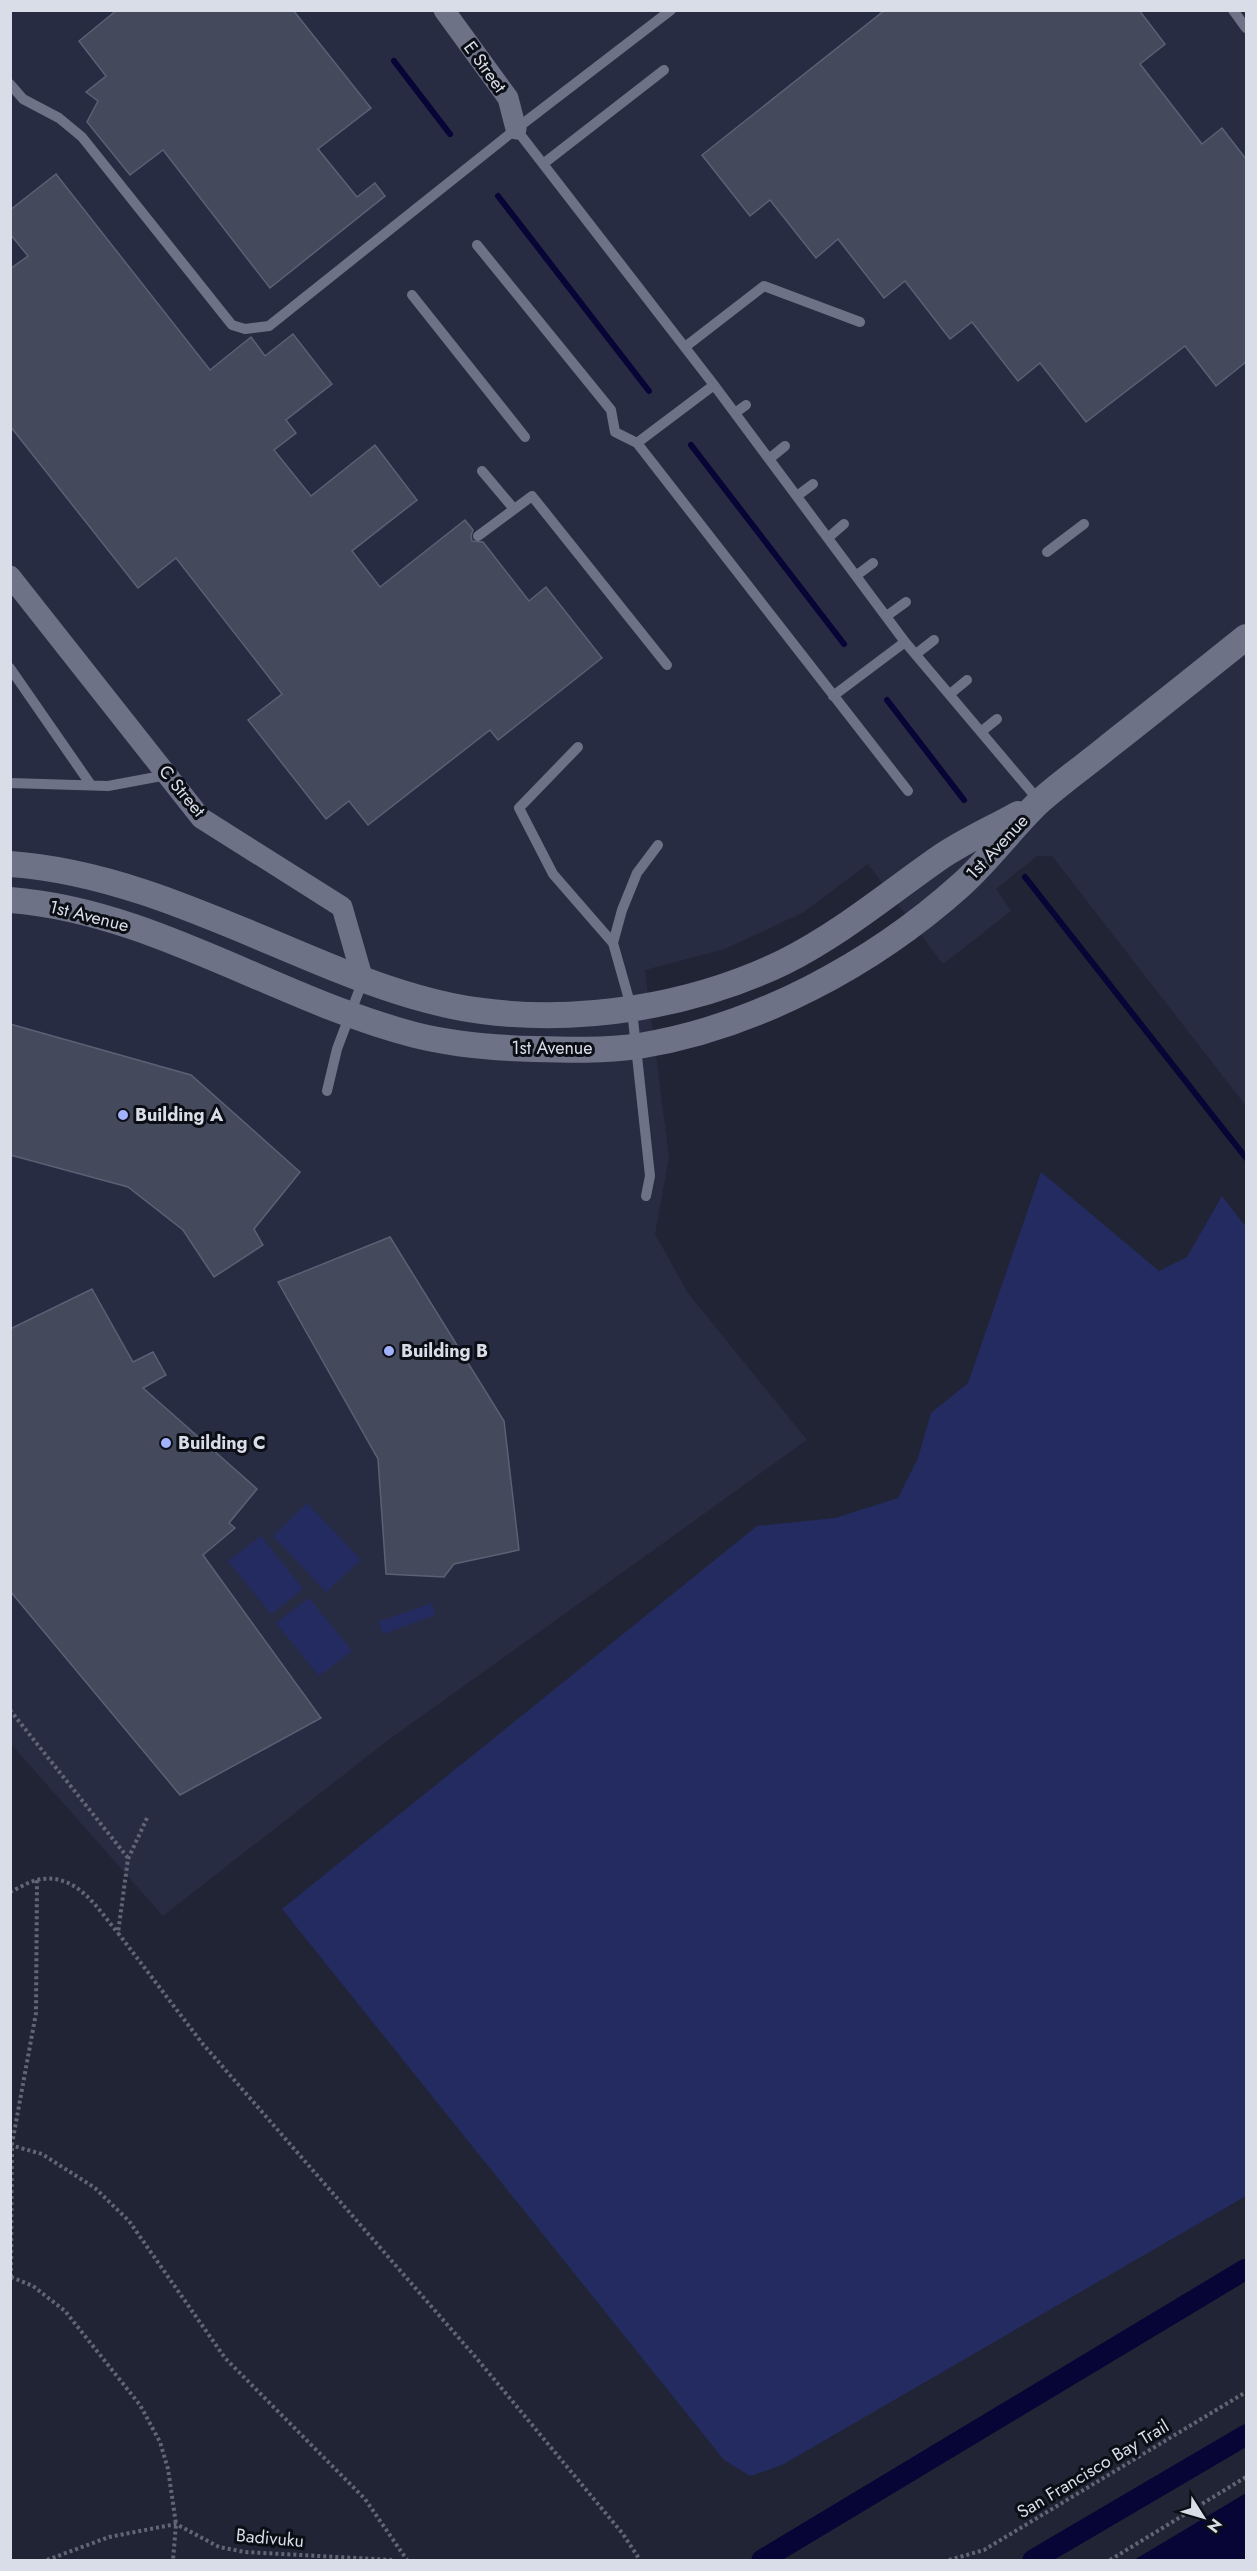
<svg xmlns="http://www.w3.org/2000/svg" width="1257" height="2571" font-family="Jost,sans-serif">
<rect width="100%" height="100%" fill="#212435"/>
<path fill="#272c43" d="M10,11H1246V1106L1052,856H1037L996,889L1011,911L943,964L868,864L804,912L725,949L645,970L669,1157L655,1234L688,1293L807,1440L387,1741L163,1916L11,1744Z"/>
<path fill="#242b60" d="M1041,1172L1159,1271L1187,1257L1222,1196L1246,1227V2196L782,2465L750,2476L724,2460L282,1909L757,1526L835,1518L898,1498L918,1458L931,1413L968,1383Z
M307,1503L361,1560L326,1592L273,1536Z
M261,1536L303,1589L271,1614L228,1561Z
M309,1598L352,1651L319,1676L276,1623Z
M432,1603L435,1615L383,1634L378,1622Z"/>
<path fill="#070436" d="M1246,2493V2560H1134Z"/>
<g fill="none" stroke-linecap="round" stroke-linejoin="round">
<path stroke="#070436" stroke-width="6" d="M394,61L450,134
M498,196L649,391
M691,445L844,644
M887,700L964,800
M1025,877L1246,1158"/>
<path stroke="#070436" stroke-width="21" d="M762,2560L1246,2269
M1033,2560L1246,2435"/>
</g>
<path fill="#44495c" stroke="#5b6174" stroke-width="1.5" d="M117,10H293L371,108L318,149L357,197L375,183L385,196L270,288L163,150L130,175L87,122L98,101L86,92L106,76L79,41Z
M885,10H1139L1165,44L1140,64L1202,144L1222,128L1246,159V362L1216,386L1185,346L1086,422L1040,363L1018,381L972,322L950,339L905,281L884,298L838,239L816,258L770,200L750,216L702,155Z
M56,174L210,370L251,337L265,356L293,334L332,384L286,420L296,433L274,450L311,496L375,445L417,500L352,551L380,587L465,520L473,530L471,536L472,541L483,542L529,601L546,587L602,658L498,740L490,730L368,825L349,801L326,819L248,720L282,694L176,558L138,588L10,426V269L28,256L10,234V210Z
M10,1024L191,1075L300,1172L254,1229L263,1245L214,1277L183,1230L128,1187L10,1155Z
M390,1237L504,1421L519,1550L454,1564L444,1577L386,1574L378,1459L278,1282Z
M92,1289L133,1362L153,1352L166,1375L143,1388L257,1489L229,1523L235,1528L203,1555L321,1718L180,1795L10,1591V1329Z"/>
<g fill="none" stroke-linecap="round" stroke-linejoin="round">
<path stroke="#626574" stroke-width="4" stroke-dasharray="3 3" stroke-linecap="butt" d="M10,1710L128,1858
M147,1818L128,1859L118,1933L202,2043L478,2360L623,2534L640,2560
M10,1892C19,1888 28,1882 37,1880C76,1871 97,1908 118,1933
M10,2145L42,2154L95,2188L129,2221L225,2358L365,2499L407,2560
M11,2277L12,2144L36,2013L37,1880
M11,2277L33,2286L65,2311L140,2405L160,2442L168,2469L176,2524L173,2560
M47,2560L109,2537L176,2524L219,2547L245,2552L393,2560
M949,2560L984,2550L1246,2392
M1110,2560L1246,2477"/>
<path stroke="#6d7287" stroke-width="10" d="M1233,10L1246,28
M10,84L23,99L59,118L82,137L232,325L245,329L269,326L516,129L671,10
M516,129L714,385L905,642L1040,802
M543,164L664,70
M477,245L611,410L615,432L637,443L908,791
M412,295L525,437
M685,347L764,286L860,322
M735,413L746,405
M637,443L714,385
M769,459L785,446
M482,471L514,509
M797,496L813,484
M478,536L532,496L667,665
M829,537L844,524
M1047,552L1084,524
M857,575L873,563
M888,615L906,602
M916,654L934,640
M10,668L91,785
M950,694L967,680
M833,696L905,642
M982,731L997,719
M578,747L519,808L553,874L613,943
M10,783L108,786L167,775
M327,1091L337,1049L363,980
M646,1196L650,1176L632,1010L613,943L622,910L637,873L658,845"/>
<path stroke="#6d7287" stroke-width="21" d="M444,10L508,98L516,129
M10,576L201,818L342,907L363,980"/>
<path stroke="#6d7287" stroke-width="26" d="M10,864C126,872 235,929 341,971C386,989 433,1005 482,1011C582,1024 693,1006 784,962C842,933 890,892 942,856C966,840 993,828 1018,814
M10,900C154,911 278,1000 415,1035C455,1045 493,1048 534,1049C568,1050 604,1051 639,1046C756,1027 873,964 961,885C989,860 1011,829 1038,803C1060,783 1086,765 1109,746C1155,710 1201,673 1246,637"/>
</g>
<g fill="#a2b2fd" stroke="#0c0e16" stroke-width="2">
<circle cx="123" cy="1115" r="6"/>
<circle cx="389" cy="1351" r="6"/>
<circle cx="166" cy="1443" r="6"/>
</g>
<g text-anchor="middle" stroke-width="6" stroke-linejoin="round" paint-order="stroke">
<g font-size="18" fill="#d9dde8" stroke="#0c0e16">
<text transform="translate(485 67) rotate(54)" y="6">E Street</text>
<text transform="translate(182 791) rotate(50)" y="6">C Street</text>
<text transform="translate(997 847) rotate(-47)" y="6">1st Avenue</text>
<text transform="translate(89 916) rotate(14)" y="6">1st Avenue</text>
<text x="552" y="1054">1st Avenue</text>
<text transform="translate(1093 2469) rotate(-31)" y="6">San Francisco Bay Trail</text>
<text transform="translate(270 2538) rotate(5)" y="6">Badivuku</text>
</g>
<g font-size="18" font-weight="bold" fill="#d9dde8" stroke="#0c0e16" text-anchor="start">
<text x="135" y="1121">Building A</text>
<text x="401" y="1357">Building B</text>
<text x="178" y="1449">Building C</text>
</g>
</g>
<rect width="1257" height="2571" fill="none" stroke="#d9dde8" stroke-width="24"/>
<g transform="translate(1203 2517) rotate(127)" stroke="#0c0e16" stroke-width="4.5" paint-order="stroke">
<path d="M0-4.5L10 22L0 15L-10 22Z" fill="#d9dde8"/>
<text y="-9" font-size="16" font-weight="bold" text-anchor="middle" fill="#d9dde8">N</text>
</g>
</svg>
